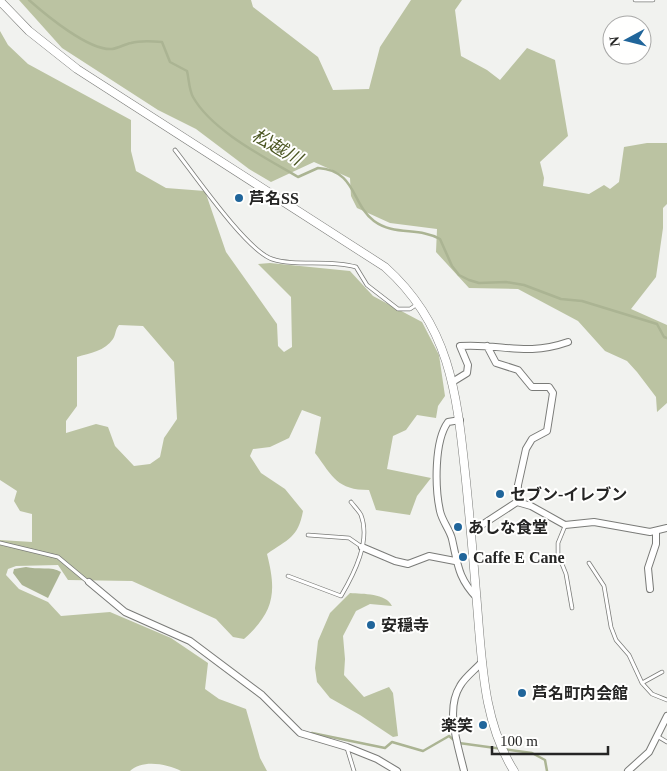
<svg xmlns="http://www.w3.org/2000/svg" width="667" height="771" font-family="'Times New Roman','Noto Sans JP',serif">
<rect width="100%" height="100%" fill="#f1f2ef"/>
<path fill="#bbc3a2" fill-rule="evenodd" d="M19,0H251L253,7L318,57L333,90L369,89L380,47L411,0H462L455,10L461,56L487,70L500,80L527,48L555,60L568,136L540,162L544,178L543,186L589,194L604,185L610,189L619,182L624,147L647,143H667V204L663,208V228L656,277L631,309L667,325V403L657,412L656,397L637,372L627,361L605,351L578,321L518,289L469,288L436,252L437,229L390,223L357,208L351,196L350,178L314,162L271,182L249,169L196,129L158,110L62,48Z
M0,31L8,45L28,64L131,120V151L136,171L166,188L205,191L226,252L277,324L278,346L284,352L292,347L291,297L258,264L270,263L350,271L373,296L422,322L439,355L445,396L438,406L436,418L417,415L406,430L393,436L387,469L431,478L417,496L410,515L376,510L369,490C337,490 333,477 315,453L321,417L302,410L289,438L270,447L253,449L250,456L261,473L285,489L303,511C298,538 288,539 267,554C277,593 274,612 244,639L233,637L216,619L132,581L68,580L58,565L16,566L8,569L6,575L19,589L48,602L61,616L110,612L171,638L208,663L205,689L219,699L246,709L260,758L267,771H181C168,764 142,759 130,771H0V540L32,542V514L20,511L14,501L17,491L0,480ZM119,325L143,326L174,362L177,419L164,438L160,457L150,464L134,466L115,446L108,427L96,424L66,433V421L77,406V357C90,353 105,351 113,339C116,334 115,330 119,325Z
M350,593C363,594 386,593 392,606L370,604L356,611L343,636L345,659L344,675L364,697L389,687L393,693L398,736L393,737L360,715L330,698L317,682L315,668L318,641L330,613Z"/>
<path fill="#abb493" d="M26,567C37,570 52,566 61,572L48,598L22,585L13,573L14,569Z"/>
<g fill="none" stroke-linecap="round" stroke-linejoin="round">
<path stroke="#abb493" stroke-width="2.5" d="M29,0C46,15 89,51 112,49C119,48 125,44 131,43C141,40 152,41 162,42L170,62L187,71C189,79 189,90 193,97C212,131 266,158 298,177L318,168C356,170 352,205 374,221C394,236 419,227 440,239L452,266L459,275L469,280L479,283L506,282L524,285L561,299L582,301L657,324L664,337L667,338
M312,733L385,748L392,742L423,751L449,736L455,741
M459,743L532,753L545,760L547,771"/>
<g stroke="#7a7b78" stroke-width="4.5">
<path id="service" d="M635,0H653
M175,150C194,174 246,250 272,259C296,267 328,259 356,267L367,285L398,309H410L416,305
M565,526L558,543V554L566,574L572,608
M308,535L349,538L362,547
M0,543L58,557L88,582
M589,563L604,586L611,627L616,640L629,655L642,683L662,672
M288,576L341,596C354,574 371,541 361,515C359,511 354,506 351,502
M642,683L652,694L667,700
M657,736L667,742
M347,748L354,771"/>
</g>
<g stroke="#7a7b78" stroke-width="8">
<path id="minor" d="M487,346L496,363L518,370L532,387H549L553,393L547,431L532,439L526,449L518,485L517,502
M454,381L467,373L468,365L460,346C501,343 525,357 568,342
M460,420L448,422C434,441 435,488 440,511C442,521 450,530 452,539C458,565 458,578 477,598
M471,532L517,502L531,506L565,525L594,522L650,532L667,528
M362,547L395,561L408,564L429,556L455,561
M89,582L125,612L190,641L262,695L300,733L347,747L377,759L397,771
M650,589L648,568L656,544V531
M464,771C458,745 445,710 460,686C465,677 475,670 482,662
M628,771L649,752L667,716"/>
</g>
<g stroke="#7a7b78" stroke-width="9">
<path id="tertiary" d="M0,1L29,31L77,69L385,267C452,327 457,397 466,481C471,530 475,579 479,629C483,678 487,728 514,771"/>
</g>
<use href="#service" stroke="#fff" stroke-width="3"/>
<use href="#minor" stroke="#fff" stroke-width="6"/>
<use href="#tertiary" stroke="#fff" stroke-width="8"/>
</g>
<g fill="#20659a" stroke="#fffffe" stroke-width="2">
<circle cx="239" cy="198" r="5"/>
<circle cx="500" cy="494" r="5"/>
<circle cx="458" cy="527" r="5"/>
<circle cx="463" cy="557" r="5"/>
<circle cx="371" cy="625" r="5"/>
<circle cx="522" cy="693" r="5"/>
<circle cx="483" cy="725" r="5"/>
</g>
<g text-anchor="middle" stroke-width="4" stroke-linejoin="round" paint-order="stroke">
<g font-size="16" font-weight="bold" fill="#252524" stroke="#fffffe" text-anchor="start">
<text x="249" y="204">芦名SS</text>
<text x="510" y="500">セブン-イレブン</text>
<text x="468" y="533">あしな食堂</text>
<text x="473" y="563">Caffe E Cane</text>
<text x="381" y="631">安穏寺</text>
<text x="532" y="699">芦名町内会館</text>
<text x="473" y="731" text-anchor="end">楽笑</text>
</g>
<g font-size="18" font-style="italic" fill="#4c5723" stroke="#fffffe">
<text transform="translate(277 147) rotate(30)" y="6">松越川</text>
</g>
</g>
<g transform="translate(627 40) rotate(263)"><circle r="24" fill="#fffffe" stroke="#a8a8a7"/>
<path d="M0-4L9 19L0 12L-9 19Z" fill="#20659a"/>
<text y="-8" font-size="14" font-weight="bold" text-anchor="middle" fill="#252524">N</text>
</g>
<path d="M492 746v8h116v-8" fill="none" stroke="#252524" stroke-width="2.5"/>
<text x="500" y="746" font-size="15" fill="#252524" stroke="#fffffe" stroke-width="4" paint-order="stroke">100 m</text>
</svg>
